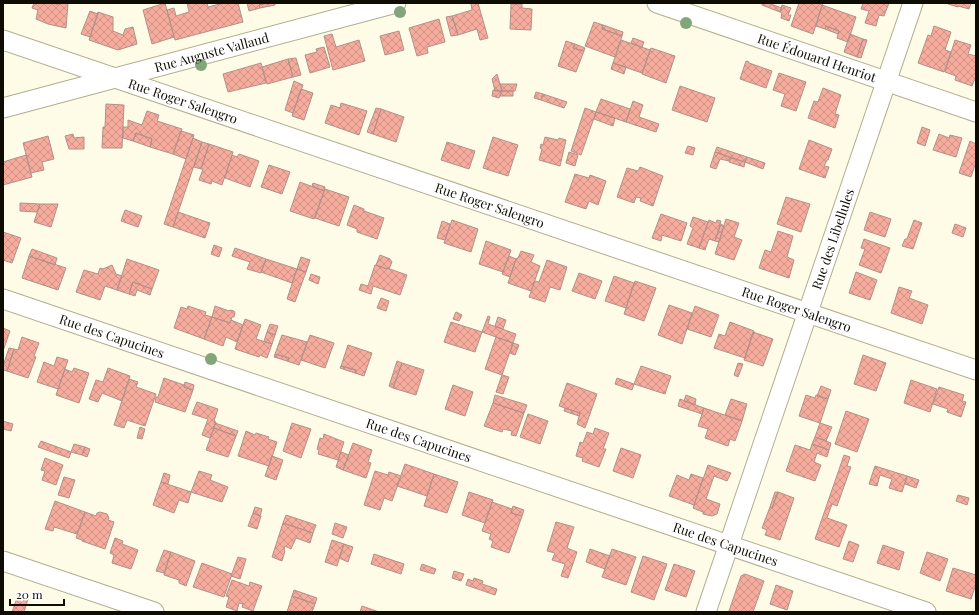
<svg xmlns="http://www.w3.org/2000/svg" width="979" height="615" font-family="'Playfair Display',serif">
<defs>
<pattern id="building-cross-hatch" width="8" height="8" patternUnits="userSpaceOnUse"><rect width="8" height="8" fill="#f6ac9d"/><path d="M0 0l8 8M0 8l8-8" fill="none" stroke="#d29386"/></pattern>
</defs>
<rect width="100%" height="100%" fill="#fefbe7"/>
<path fill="url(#building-cross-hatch)" stroke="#b39089" d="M34,3H53L58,5V3H68L66,28L48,24L36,19L38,10L32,8Z
M165,3L174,37L152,44L143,10Z
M187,3H207L208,7L224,3H238L243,22L175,40L167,10L174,8L176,16L189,12Z
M247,3H267L259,5L260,8L249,11Z
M267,3H275V5L260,8L259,5Z
M473,3H478L488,38L480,40L477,29L458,35L452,16L472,10L471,4Z
M762,3H768L782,8L780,12L762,5Z
M799,3H809L812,4V3H823L813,34L791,26Z
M863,3H889L884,16L879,15L876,26L865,23L869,11L861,9Z
M948,3H971L969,9L958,6V7L948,4Z
M511,4H522V8L532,9L531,30L510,29Z
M782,5L791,8L788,15H791L789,21L781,18L782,13L780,12Z
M822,5L856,17L848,42L837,38L839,31L826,26L825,29L816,26Z
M90,11L98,14L90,37L81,34Z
M98,12L113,17V31L123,35L125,29L133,27L137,44L118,50L89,40Z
M452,16L458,35L451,36L446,17Z
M439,19L445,42L427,47L428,53L417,56L409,28Z
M594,22L603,25L602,29L622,36L615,57L585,46Z
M603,25L623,32L622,36L602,29Z
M826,26L839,31L838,34L825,29Z
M934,26L951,32L945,50L951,52L944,72L918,63L928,35L931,36Z
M399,31L404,50L385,55L380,36Z
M332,34L336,47L359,40L365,61L333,70L324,36Z
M850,34L863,39L857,57L844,52Z
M633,38L644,42L642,47L631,43Z
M863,39L867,40L861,58L857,57Z
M621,40L650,50L642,73L613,63Z
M955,40L971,45L968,54L976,56V76L972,86L955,80L956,76L945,72Z
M566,41L575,44L573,48L584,51L576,72L558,66Z
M575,44L585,48L584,51L573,48Z
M324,47L330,67L310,73L305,55L317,52L316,49Z
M651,48L675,56L666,83L642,74Z
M296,58L301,75L293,77L288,59Z
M288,59L293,77L267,84L262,67Z
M746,61L749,62V63L772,71L766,88L740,79Z
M261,63L266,83L228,92L223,74Z
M613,63L626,67L624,74L611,69Z
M779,73L806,82L796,111L781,106L785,94L773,90Z
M497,74L500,84L502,91H495L492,79Z
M294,81L303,85L293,113L285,110Z
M500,84H517L515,91H502Z
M680,86L715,98L707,122L672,110Z
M823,88L841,95L835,114L839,115L835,128L808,118L814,101L818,102Z
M301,89L313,93L304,120L292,116Z
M493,90L502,91L499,98L492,96Z
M502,91H513V96H500Z
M536,92L543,94L541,100L534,98Z
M543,94L567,102L564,108L541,100Z
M601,99L630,109L626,122L596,112Z
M633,101L643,105L639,117L659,124L656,132L626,122Z
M341,103L367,111L359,135L325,123L331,105L340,108Z
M106,104L124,105L122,148H102L103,127H105Z
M376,108L381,109L373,134L367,132Z
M585,108L596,112L581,155L571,151Z
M381,109L404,117L396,142L373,134Z
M147,111L159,115L157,121L182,129L173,154L150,147L152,139L136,133L133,141L123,138V127H128V120L142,125Z
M596,112L615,118L613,126L594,119Z
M922,127L930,130L925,146L917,143Z
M181,131L194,135L186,159L173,154Z
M136,133L152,139L150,147L133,141Z
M73,134L74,138L84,137V149H69L65,136Z
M939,134L949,138L950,135L962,138L956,157L933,150Z
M48,136L54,159L42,162L44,170L31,173L23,143Z
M493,137L518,145L508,176L483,168Z
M545,137L558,140L559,138L566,140L560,166L539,160L542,149L540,148L541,144L543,145Z
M193,138L202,142L173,227L164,224Z
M809,140L832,149L828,160H827L824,166L829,167L825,178L799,169Z
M970,141L976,144V162L971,177L959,173Z
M202,142L209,144L201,169L194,167Z
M447,142L475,151L469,169L441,160Z
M209,144L233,152L222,185L212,181L211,184L199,180L203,169H201Z
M688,146L695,148L693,155L685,153Z
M717,147L747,157L745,162L715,152Z
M569,152L578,155L575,166L566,163Z
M715,152L731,158L729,161L720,159L716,169L710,167Z
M239,154L259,161L250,187L225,178L232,155L237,157Z
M26,155L32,177L3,185V162Z
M747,157L765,163L763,169L745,162Z
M731,158L745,162L744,167L729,162Z
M269,165L290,172L282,194L261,187Z
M640,167L663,176L653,206L640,201L641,198L636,197L634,203L617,197L627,168L638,171Z
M575,174L589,178L590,175L606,181L598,205L589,201L586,209L565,202Z
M300,182L324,191L314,219L290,211Z
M313,183L325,187L324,191L312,186Z
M325,189L349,197L339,226L315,218Z
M786,197L810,204L801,232L777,224Z
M20,203L40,204L37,212L20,211Z
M40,204H58L51,227L34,222Z
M354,205L364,209V211L384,218L377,239L357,232V229L347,225Z
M125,210L142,216L138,227L121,221Z
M178,212L210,223L205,238L173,227Z
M870,212L891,219L885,237L864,230Z
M661,214L687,223L681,241L662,235L661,241L652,238Z
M693,217L708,222L699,248L687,244L693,228L690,226Z
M726,219L739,223L734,237L742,240L734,260L715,254Z
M452,220L478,229L471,252L444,243Z
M709,220L716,223L717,220L721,221L715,241L709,239L705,250L699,248Z
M914,220L922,223L913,249L902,246L905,239H907Z
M442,221L450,224L445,240L437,238Z
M721,224L724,226L719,242L715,241Z
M955,224L966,228L963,237L952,233Z
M778,231L793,236L787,257L794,260L789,278L759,268L765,250L771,252Z
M3,232L21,238L12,263L3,260Z
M864,239L890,248L881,273L859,265L865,249L861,248Z
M486,241L511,250L503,272L479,264Z
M214,245L222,248L219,257L211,254Z
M235,248L266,259L261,273L247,269L250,262L232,256Z
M32,249L57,258L55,265L29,256Z
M521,251L534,255L531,262L540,266L531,291L508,283L516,259L517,258H518Z
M380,255L390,259L392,262L389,269L387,268V269L376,265Z
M29,256L66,268L58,290L22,278Z
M509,256L516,259L510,277L502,274Z
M301,257L310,260L306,272L297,269Z
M127,259L159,270L152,289L133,282L129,294L117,290Z
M266,259L297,269L292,283L261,272Z
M547,260L567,267L560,290L550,287L545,302L529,297L535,281L539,282Z
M112,265L116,274L122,276L117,290L105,286L100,300L76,292L84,270L98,274L100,268L103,269Z
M375,265L387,269V268L407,275L400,295L373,286L371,294L359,290L361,284L368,286Z
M297,269L306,272L295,302L287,299Z
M856,272L877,280L870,300L849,293Z
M579,273L602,281L595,299L572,291Z
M311,274L320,277L318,284L309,280Z
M614,276L634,283L626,308L605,301Z
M635,281L656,288L644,321L624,314Z
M133,282L152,289L150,295L137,290L135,296L129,294Z
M899,287L912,291L909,298L928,305L922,324L891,313Z
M381,298L389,301L386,311L377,308Z
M669,305L692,313L682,344L658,335Z
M188,306L206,312L205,315L212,317L204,339L174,328L181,307L187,309Z
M215,306L229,311L230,310L234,311L235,313L234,317H232L230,323L212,317Z
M695,306L719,315L711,337L687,329Z
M456,312L462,315L459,321L453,319Z
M488,316L490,317L488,324L516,334L513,343L482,332Z
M212,317L230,323L231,320L243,325L237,342L226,337L223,346L204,339Z
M498,317L506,320L503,329L495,326Z
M245,319L261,325L256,339L272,344L267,358L260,355L259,357L235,349Z
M451,322L482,332L475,352L444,342Z
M730,322L754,331L745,358L714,348L719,334L725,336Z
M270,324L278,326L275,335L267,332Z
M3,328L10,331L3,351Z
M267,332L275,335L272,344L264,341Z
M753,332L773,339L763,366L744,360Z
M282,335L307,342L299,365L287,361L289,358L275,354Z
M310,335L334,343L325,368L301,360Z
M22,337L39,343L34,356L36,357L28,378L7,371L14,349L18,350Z
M496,337L513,343L502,375L485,369Z
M513,343L519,345L515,355L510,353Z
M348,345L372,353L364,376L355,373L356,370L341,366Z
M9,348L14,349L7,371L3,370V366Z
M275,354L289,358L287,361L274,357Z
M863,355L886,363L876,391L854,384Z
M57,357L68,360L58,389L37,382L44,362L54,366Z
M397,361L402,363L393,388L389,386Z
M402,363L424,370L416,395L393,388Z
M738,363L743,364L738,377L734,375Z
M341,366L356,370L355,373L340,368Z
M641,366L671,376L665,394L634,384Z
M74,368L89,373L79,403L56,395L65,369L72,372Z
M108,368L130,376L122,401L102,393L98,402L89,399L96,380L103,382Z
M502,375L509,377L503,394L496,392Z
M164,378L184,385V387L193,390L185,412L155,402L156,397H158Z
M617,378L634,384L632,390L615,384Z
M129,379L138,382L136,387L156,394L145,426L127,420L124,428L114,425Z
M911,380L937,389L930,412L904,403Z
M185,382L194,385L193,390L184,387Z
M567,383L597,394L585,428L577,424L580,413L559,406Z
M453,385L473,392L465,416L445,409Z
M821,386L831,390L828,399L817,396Z
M939,387L964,395L962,401L966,402L961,417L947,412L948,409L933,404Z
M495,395L527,405L524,413L493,403Z
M686,395L696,399L695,405L684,401Z
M806,395L815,398L816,395L828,399L820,423L799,416Z
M680,399L704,408L702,414L678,406Z
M731,399L747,404L742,421L725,415Z
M197,402L218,409L214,421L216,422L210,438L202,435L208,419L192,414Z
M493,403L524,413L516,436L511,435L512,431L503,429L502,432L484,426Z
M565,408L580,413L579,416L564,411Z
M704,408L742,421L735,441L730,439L728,446L705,438L708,429L698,426Z
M846,411L869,419L857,452L835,444Z
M528,414L548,421L540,444L520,437Z
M3,421L13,424L11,431L3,429Z
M215,423L238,431L236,436L214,428Z
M292,423L311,429L301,458L283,451Z
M820,423L832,427L826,441L815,437Z
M140,427L145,429L142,439L137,438Z
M214,428L236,436L228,457L206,450Z
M595,428L609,433L603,449H606L599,467L582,461L583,458L576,456L580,442L583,443L587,432L593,434Z
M246,431L255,435L256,433L269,437L268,439L277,442L269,466L238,456Z
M324,434L344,442L338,460L318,454L319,450L317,449L320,438L323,439Z
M815,437L831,443L829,450L812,444Z
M41,441L71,452L69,458L38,447Z
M353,443L372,450L368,462L371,463L366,478L343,470Z
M74,444L85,447L82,455L71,452Z
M812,444L829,450L827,457L817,453L814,462L821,465L815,481L786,471L795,445L810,450Z
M85,447L90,449L87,457L82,455Z
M621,448L641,455L633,478L613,471Z
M341,452L349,455L343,470L336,467Z
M844,455L850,457L847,466L851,467L837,506L832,504L827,518L847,525L839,547L815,539Z
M272,456L283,460L276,480L265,476Z
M45,458L63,465L56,485L42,480L45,471L41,470Z
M405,464L434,474L427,496L397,486Z
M708,465L731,473L727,481L714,476L706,499L720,504L717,514L712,516L703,514V512L693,508Z
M875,466L907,476L902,492L889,488L892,479L880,475L877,486L869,484Z
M199,471L212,475L210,480L228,487L222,502L191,492Z
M375,471L388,475L389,472L401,476L392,501L384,498L380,510L364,505Z
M164,473L170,475L168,484L161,482Z
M434,474L458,482L447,513L424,506Z
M691,474L703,478L694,505L669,496L677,475L689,480Z
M907,476L919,480L916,488L905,484Z
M64,477L75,480L69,498L58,495Z
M161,482L191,492L188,503L179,500L174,513L153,505Z
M469,492L493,500L485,523L462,515Z
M775,492H778L772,508L770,507Z
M778,492L794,498L780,540L765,535L767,530L762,528L770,507L772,508Z
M958,495L969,498L967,505L956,501Z
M55,501L85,512L77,534L54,527L53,531L45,529Z
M492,502L512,509L511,513L522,516L509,553L491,547L493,541L489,539L491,534L482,531Z
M513,506L524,510L522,516L511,513Z
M255,507L262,509L260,516L253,513Z
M85,512L96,516L97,513L100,512L107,514L109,518L108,520L114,522L105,549L82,541V540L76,538Z
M253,513L261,516L257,529L248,526Z
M286,515L316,525L313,533L283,523Z
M556,522L574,527L567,548L577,552L568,578L561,576L565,564L552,560L555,553L547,551Z
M283,523L313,533L310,543L296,538L291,549L285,546L284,550L285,551L282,561L272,557Z
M335,523L347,527L343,538L332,534Z
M115,538L123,541L122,544L138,550L131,569L112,563L114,555L110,553Z
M332,540L344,544L337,566L325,562Z
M849,541L859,545L853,562L843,559Z
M344,544L353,547L348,562L339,558Z
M883,545L904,552L899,570L877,563Z
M590,549L610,556L605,569L586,562Z
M612,549L636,557L626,585L602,577Z
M164,550L171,552L164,573L156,571Z
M171,552L195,561L186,586L179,583V580L164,575Z
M927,552L948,559L940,581L920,573Z
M374,554L404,564L401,574L371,564Z
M643,556L667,564L654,600L631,592Z
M238,557L246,559L240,579L231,576Z
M202,563L232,574L224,597L193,587Z
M422,564L436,569L434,574L420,570Z
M674,564L695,571L686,597L665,590Z
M953,568L976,575V584L971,599L946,591Z
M454,571L464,574L461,581L452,578Z
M745,574L764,581L753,612H733L729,611L741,576Z
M474,578L483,581L482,584L497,589L495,595L466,585L468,579L473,581Z
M232,580L249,586L250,582L262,586L253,611L242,607L243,604L239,603L237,611L226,607L229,597L226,596Z
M776,585L793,591L787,610L770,604Z
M294,590L317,598L315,604L292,596Z
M18,595L28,599L24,612H12Z
M292,596L315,604L312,612H287Z
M362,606L379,612H360Z"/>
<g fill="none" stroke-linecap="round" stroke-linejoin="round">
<g stroke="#b3ae8e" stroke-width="21">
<g id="minor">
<path id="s1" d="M657,3L976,112"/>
<path id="s2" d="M3,40L976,370"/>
<path id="s3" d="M3,108L396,3"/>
<path id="s4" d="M3,299L926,612"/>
<path d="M3,561L154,612"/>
<path id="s5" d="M706,612L913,3"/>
</g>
</g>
<use href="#minor" stroke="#fff" stroke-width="19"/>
</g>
<g fill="#82a57a">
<circle cx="400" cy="12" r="6"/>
<circle cx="686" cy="23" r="6"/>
<circle cx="201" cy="65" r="6"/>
<circle cx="211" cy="359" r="6"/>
</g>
<g text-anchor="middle" stroke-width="3" stroke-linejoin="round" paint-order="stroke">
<g font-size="13" fill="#0f0d03" stroke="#fff">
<text dy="5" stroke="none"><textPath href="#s3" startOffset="216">Rue Auguste Vallaud</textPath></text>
<text dy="5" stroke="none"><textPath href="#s1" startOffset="169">Rue Édouard Henriot</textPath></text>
<text dy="5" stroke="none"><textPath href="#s2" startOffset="190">Rue Roger Salengro</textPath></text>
<text dy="5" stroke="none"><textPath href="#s2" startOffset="514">Rue Roger Salengro</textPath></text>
<text dy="5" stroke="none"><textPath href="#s5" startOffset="394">Rue des Libellules</textPath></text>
<text dy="5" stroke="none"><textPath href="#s2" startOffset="838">Rue Roger Salengro</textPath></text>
<text dy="5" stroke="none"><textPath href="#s4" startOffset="115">Rue des Capucines</textPath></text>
<text dy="5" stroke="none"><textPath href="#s4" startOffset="439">Rue des Capucines</textPath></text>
<text dy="5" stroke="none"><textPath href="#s4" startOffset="763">Rue des Capucines</textPath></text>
</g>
</g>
<rect width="979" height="615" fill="none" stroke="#0f0d03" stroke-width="8"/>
<path d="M10 599v6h54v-6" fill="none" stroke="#0f0d03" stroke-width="2"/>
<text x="16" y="599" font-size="12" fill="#0f0d03" stroke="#ffffff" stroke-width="3" paint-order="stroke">20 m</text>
</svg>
